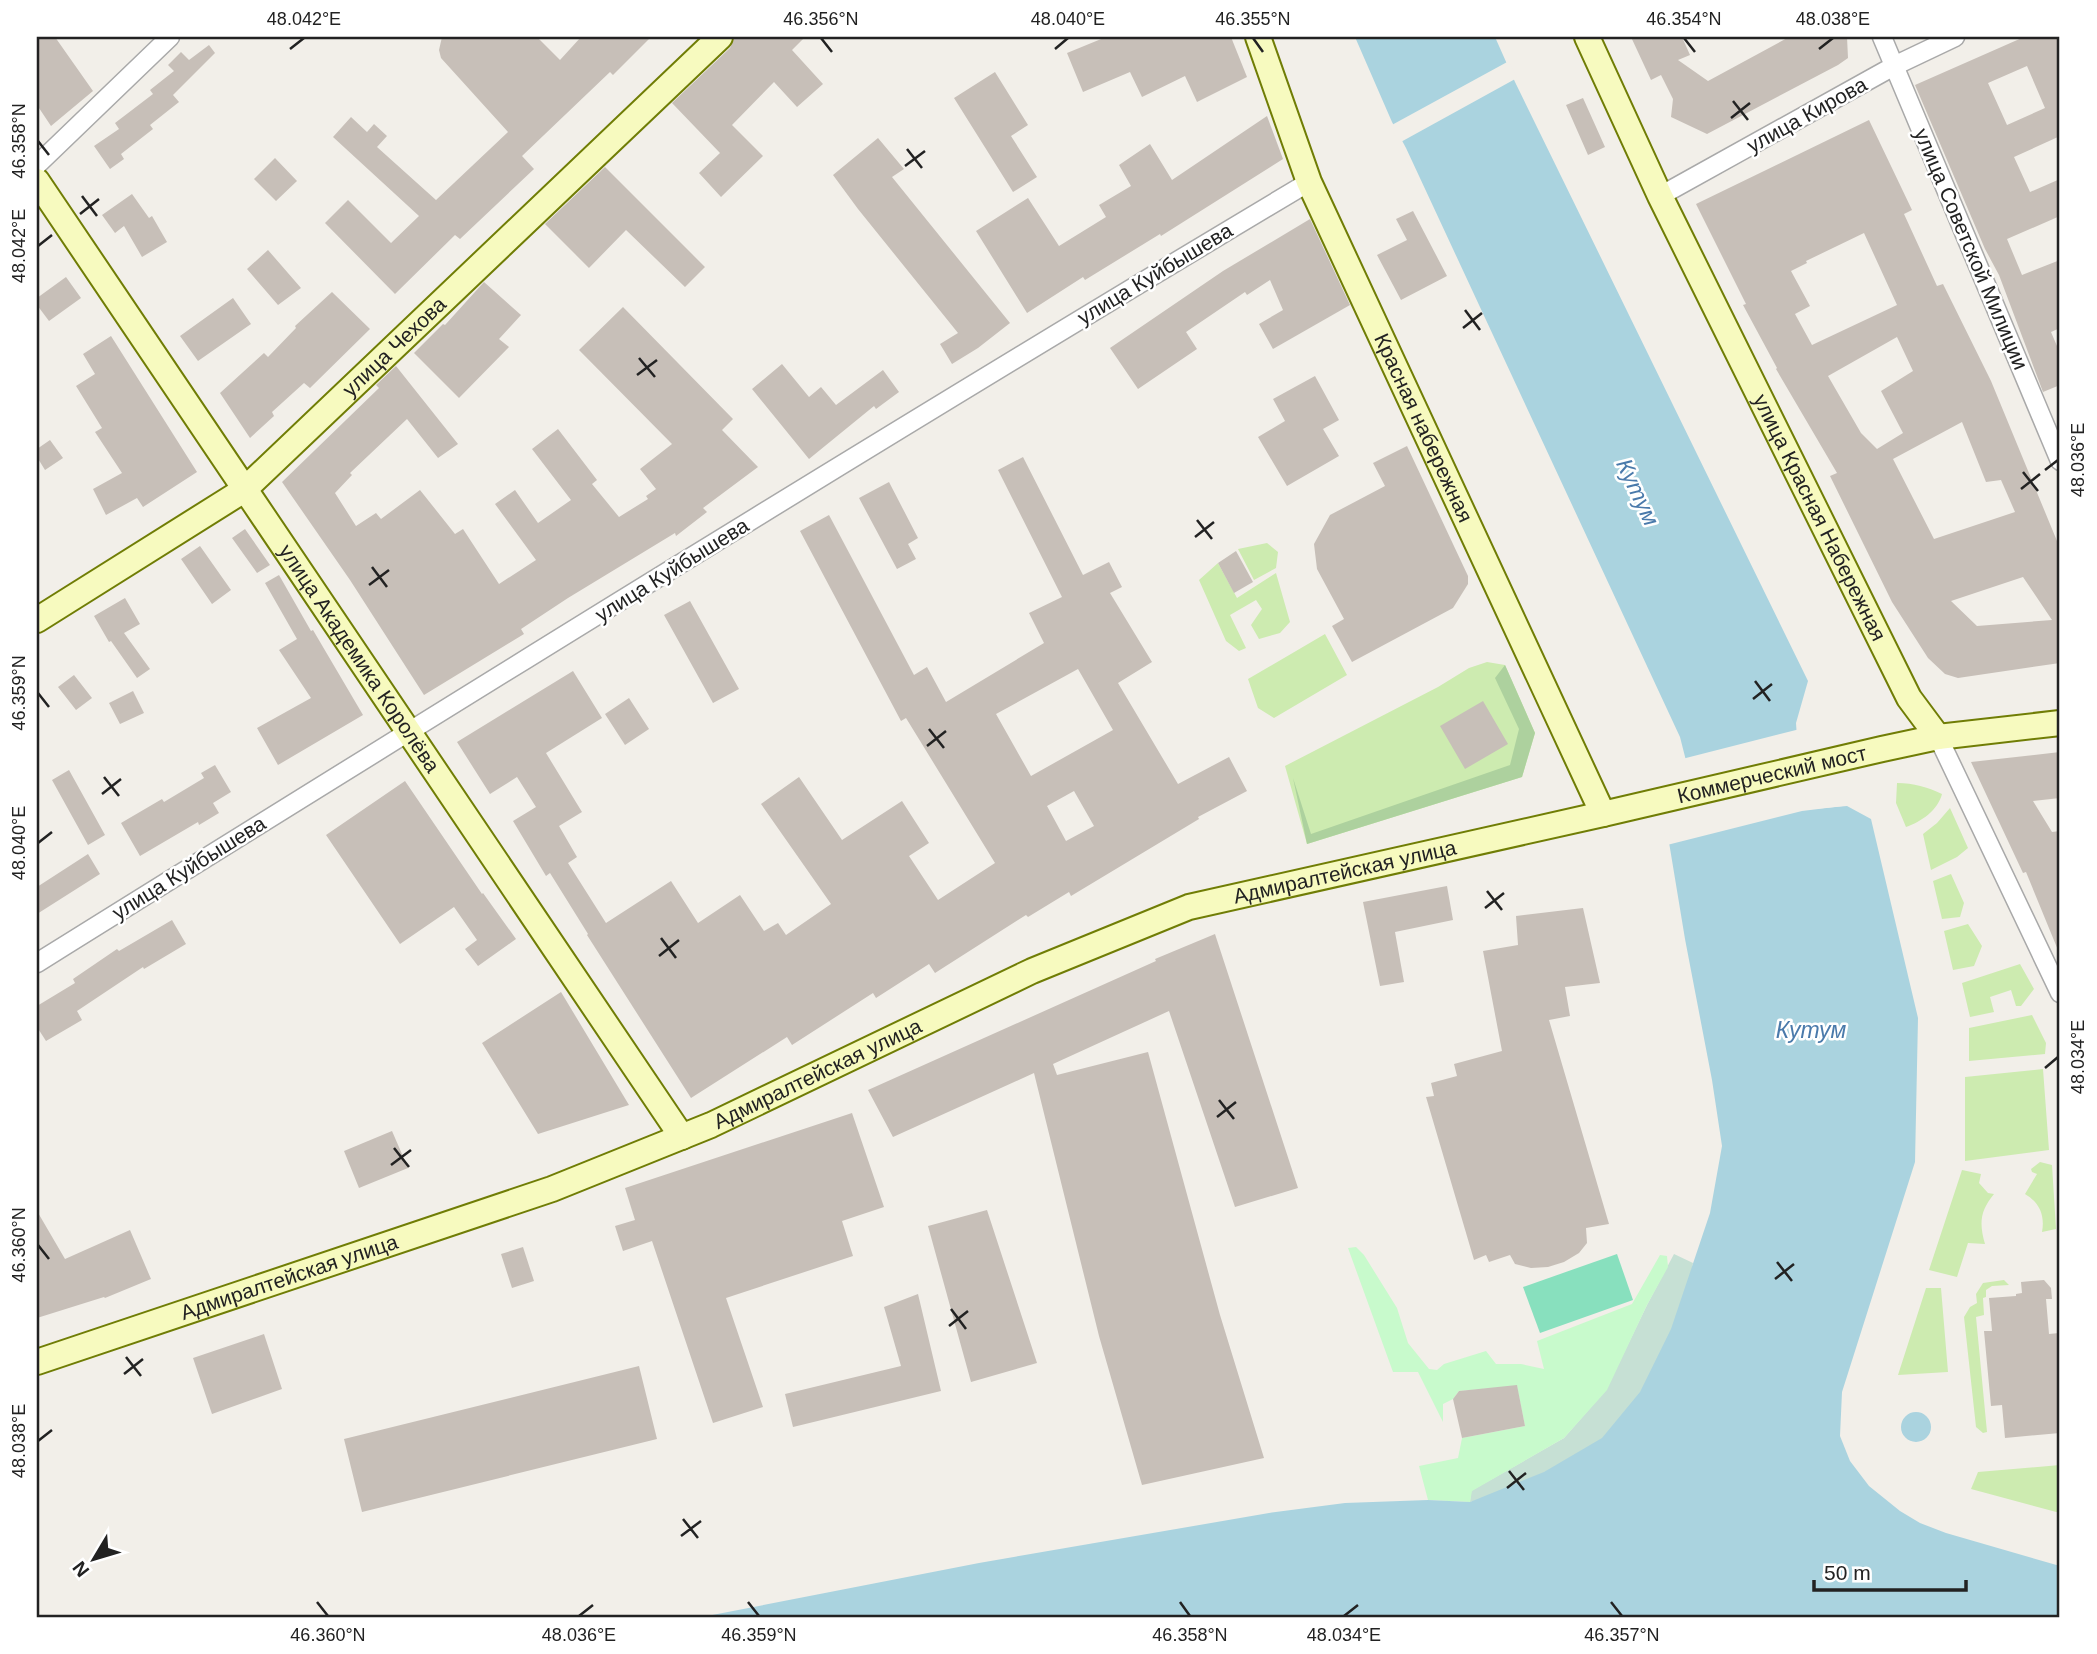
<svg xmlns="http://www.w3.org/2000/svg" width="2097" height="1654" font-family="Helvetica,sans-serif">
<rect width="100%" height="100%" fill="#f2efe9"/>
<path fill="#cdebb0" d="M1267,543L1278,552L1276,568L1254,580L1238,549Z
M1218,563L1237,598L1276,573L1290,622L1280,633L1259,639L1251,625L1262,609L1256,600L1230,615L1246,648L1239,651L1226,641L1199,580Z
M1325,634L1347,675L1274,718L1258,708L1248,679Z
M1487,662L1505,665L1535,733L1522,777L1307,844L1285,766L1438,687L1469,668Z
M1897,783C1914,783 1927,787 1942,794C1938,810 1921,822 1906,827L1896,803Z
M1950,808L1968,848L1957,857L1931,870L1923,834L1937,823Z
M1951,874L1964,903L1960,917L1942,919L1933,881Z
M1968,924L1982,946L1974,966L1953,970L1944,931Z
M2020,964L2034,989L2021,1006H2016L2011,990L1990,997L1994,1012L1970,1017L1962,983Z
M2032,1015L2046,1043L2045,1054L1969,1061V1028Z
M2043,1069L2049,1150L1965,1161V1077Z
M2040,1162L2052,1165L2056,1229L2042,1232C2045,1216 2040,1203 2025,1194L2037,1174L2032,1172L2031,1169Z
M1962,1170L1981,1174L1979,1183L1988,1193L1994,1194C1980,1211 1979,1223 1985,1244L1968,1243L1957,1277L1929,1270Z
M2004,1280L2009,1285L1992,1286L1986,1290V1297L1983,1298L1984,1315L1976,1317L1987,1432L1983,1433L1976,1427L1964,1317L1970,1307L1977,1303L1976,1294L1983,1283Z
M1926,1288H1941L1948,1372L1898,1375Z
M2060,1465V1513L1971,1489L1978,1472Z"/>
<path fill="#add19e" d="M1505,665L1535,733L1522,777L1307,844L1293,778L1311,834L1510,765L1519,729L1495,678Z"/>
<path fill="#c6e0d4" d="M1674,1254L1693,1263L1655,1452L1470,1502L1471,1491L1564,1438L1606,1390L1647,1305Z"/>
<path fill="#c8facc" d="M1356,1247L1364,1255L1397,1308L1408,1343L1429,1369L1437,1370L1444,1364L1486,1351L1496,1364H1521L1544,1369L1537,1341L1632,1304L1660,1255L1667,1256L1668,1267L1647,1305L1607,1390L1564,1438L1472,1491L1470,1502L1428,1500L1419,1466L1458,1458L1462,1438L1525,1426L1517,1386L1459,1391L1453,1399L1443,1404V1422L1418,1372H1393L1348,1248Z"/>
<path fill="#88e0be" d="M1617,1254L1633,1300L1540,1333L1523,1287Z"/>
<path fill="#aad3df" d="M1355,37H1495L1515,82L1808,681L1796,723L1802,810L1847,806L1871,819L1918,1018L1915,1162L1842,1392L1840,1436L1850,1461L1869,1486L1900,1511L1920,1523L1946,1533L2060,1566V1617H702L979,1563L1269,1513L1345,1503L1428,1500L1470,1502L1544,1472L1602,1438L1640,1392L1671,1329L1710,1213L1722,1146L1712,1080L1685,939L1663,806L1695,796L1680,737L1406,148L1392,122Z
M1901 1427a15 15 0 1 1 30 0a15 15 0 1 1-30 0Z"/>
<path fill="#f2efe9" d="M1509,61L1517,78L1399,143L1390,126Z
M1800,729L1806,807L1847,803L1851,805L1802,811L1667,845L1660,807L1691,794L1682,759Z"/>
<path fill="#c7bfb8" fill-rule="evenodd" d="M37,37H55L93,91L51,126L37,105Z
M442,37H537L560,60L581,37H651L613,75L610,72L522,156L534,169L460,239L455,235L395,294L325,223L348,200L391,243L419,216L333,137L351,117L367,132L374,124L387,136L377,147L436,200L508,132L441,58L439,50Z
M735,37H805L792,50L823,84L797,107L774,82L732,125L763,156L721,197L699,173L720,153L672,103L730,48Z
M1106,37H1231L1247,77L1197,102L1185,76L1142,97L1130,72L1083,92L1067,53Z
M1631,37H1682L1690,55L1678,60L1708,81L1789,37H1847L1848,58L1838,65L1707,134L1671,117L1673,99L1661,75L1651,80Z
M2024,37H2060V142L2058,137L2014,157L2030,192L2060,179V216L2007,239L2022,275L2060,260V328L2051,332L2060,353V385L2043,392L1999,275L1985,249L1915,85ZM2027,66L2045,108L2007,125L1988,83Z
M209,45L215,53L173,95L179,102L150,125L153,129L121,154L124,159L110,169L94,146L119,129L115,123L153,94L150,90L174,71L168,65L181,52L189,60Z
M995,72L1028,125L1011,136L1037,177L1013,192L954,98Z
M1583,98L1605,147L1588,155L1566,105Z
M1267,116L1283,159L1161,236L1160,234L1085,280L1083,277L1027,313L976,231L1028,198L1059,246L1106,217L1099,205L1131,186L1119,165L1150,144L1172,180Z
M1869,120L1912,210L1904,214L1937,286L1943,284L1991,381L2057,541L2060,551V663L1958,678L1945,674L1928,658L1892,602L1830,476L1837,473L1776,369L1777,368L1743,305L1746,304L1696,204ZM1864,233L1897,305L1812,345L1795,314L1810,306L1791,271L1807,263L1806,261ZM1897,337L1913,371L1881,391L1903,433L1877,449L1861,433L1828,376ZM1962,422L1986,482L2001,480L2015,512L1934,539L1893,459ZM2023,577L2052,620L1977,626L1951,601Z
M878,138L904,169L892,177L1010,323L978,348L952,364L940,344L958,333L858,209L833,175Z
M275,158L297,181L276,201L254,179Z
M605,167L705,267L685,287L626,230L589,268L545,224Z
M132,194L149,218L152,216L167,242L142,257L124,226L115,233L102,215Z
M1413,211L1447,276L1401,300L1377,255L1407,240L1396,219Z
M1310,219L1350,305L1273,349L1259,324L1283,310L1270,280L1247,295L1245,292L1186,332L1197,349L1138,389L1110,348L1223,271Z
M268,250L301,288L278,305L247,269Z
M66,277L81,298L49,321L37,305V298Z
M484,282L521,315L499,339L509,347L459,398L414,353L443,324L445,325Z
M332,292L370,329L310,388L304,383L272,412L274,416L250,438L220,393L264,353L268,357L296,328L295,326Z
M233,298L251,324L198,361L180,336Z
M623,307L733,419L722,430L758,467L703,508L707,512L676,536L675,533L568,598L521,629L524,634L424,695L350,580L282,482L379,388L376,385L396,366L458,444L438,458L407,419L350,473L352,475L335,493L356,526L376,513L381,519L420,490L455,534L463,529L499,584L536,560L495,504L515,490L538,523L571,500L532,449L558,429L597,480L592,484L619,517L648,499L646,496L656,489L640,469L672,444L579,350Z
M111,336L197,472L143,507L137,498L106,515L93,489L122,473L95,432L102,428L76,386L95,374L83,354Z
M782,364L809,397L821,387L836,405L883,370L899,392L876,409L874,406L809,459L752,389Z
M1315,376L1339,420L1323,429L1339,456L1287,486L1258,437L1285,421L1273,399Z
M50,440L63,458L45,470L37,457V449Z
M1407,446L1468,576V584L1453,608L1352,662L1332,626L1344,619L1317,569L1314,544L1330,515L1385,486L1373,463Z
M1023,457L1083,575L1109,562L1122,587L1110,593L1152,662L1118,683L1178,784L1229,757L1247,791L1198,817L1199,819L1071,896L1069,892L1028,917L1026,915L935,973L929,964L876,998L873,993L792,1045L787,1037L691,1098L587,935L588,934L550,873L546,876L513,821L536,807L517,777L490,794L457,742L573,671L602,718L546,753L582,812L559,826L577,857L568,863L606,923L671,881L698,923L740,895L764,931L778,923L786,935L831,904L761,804L799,777L842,840L902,801L929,843L909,856L938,900L995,863L906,718L901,721L800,531L829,515L914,675L927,667L946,702L1044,643L1029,613L1062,597L998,470ZM1078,669L1113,730L1031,776L996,714ZM1074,791L1094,826L1066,841L1047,806Z
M889,482L918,538L908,544L916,559L897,569L859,498Z
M245,529L270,565L257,573L232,538Z
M200,546L231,590L212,604L181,559Z
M1236,551L1253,582L1234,593L1218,563Z
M279,575L311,631L313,630L363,715L278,765L257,728L311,698L279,650L297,639L265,583Z
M125,598L140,624L124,633L150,669L137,678L111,641L109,642L94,616Z
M690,601L739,689L713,703L664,615Z
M74,675L92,698L76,710L58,687Z
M133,691L144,713L120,724L109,703Z
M629,698L649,729L625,745L605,714Z
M1483,701L1508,744L1465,769L1440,726Z
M2060,752V798L2033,801L2052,832L2060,831V955L2026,872L2023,873L1971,762Z
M215,765L231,792L213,803L219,813L199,825L198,822L140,856L121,823L162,799L164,802L204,778L201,773Z
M69,770L105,835L88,845L52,780Z
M405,781L482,894L483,893L516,939L478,966L465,949L477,940L454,907L400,944L326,835Z
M88,854L100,874L37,914V887Z
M1447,886L1453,920L1395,932L1404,982L1380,986L1363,902Z
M1583,908L1600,983L1565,987L1570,1016L1549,1020L1609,1224L1586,1228L1587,1243L1579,1253L1564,1262L1548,1267L1531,1268L1515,1264L1510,1255L1489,1262L1486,1255L1474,1260L1426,1097L1434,1096L1431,1083L1457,1076L1454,1064L1502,1051L1483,951L1518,945L1516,916Z
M172,920L186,944L144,969L143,967L77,1011L82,1020L46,1041L37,1027V1006L75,983L73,979L117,949L119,951Z
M1215,934L1298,1188L1235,1207L1169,1011L1053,1064L1057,1075L1148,1052L1220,1315L1264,1458L1142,1485L1099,1336L1034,1073L893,1137L868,1090L1156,961L1155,959Z
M561,992L629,1105L538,1134L482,1043Z
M852,1113L884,1207L842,1221L853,1256L726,1298L763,1407L713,1423L652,1241L623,1251L615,1226L635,1220L625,1188Z
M392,1131L408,1168L359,1188L344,1151Z
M987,1210L1037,1363L971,1382L928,1226Z
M37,1211L65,1259L130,1230L151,1279L105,1298L104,1297L37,1318Z
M523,1247L534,1281L512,1288L501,1254Z
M2044,1280L2051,1288L2052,1299H2046L2049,1334L2059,1333L2060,1433L2005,1438L2002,1405L1991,1406L1984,1331H1992L1989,1298L2016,1296V1294L2022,1293L2021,1282Z
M918,1294L941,1391L793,1427L785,1394L901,1366L884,1307Z
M264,1334L282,1389L212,1414L193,1358Z
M639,1366L657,1439L362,1512L344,1439Z
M1517,1385L1525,1426L1462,1438L1453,1399L1459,1391Z"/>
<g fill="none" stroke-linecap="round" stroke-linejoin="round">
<g stroke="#a9a9a9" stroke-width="21">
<path id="street" d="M1882,37L2060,461
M37,165L170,37
M1660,196L1894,66L1955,37
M1938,737L2060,993
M37,963C459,700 882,437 1309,182"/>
</g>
<g stroke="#707d05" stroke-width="28">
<g id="secondary">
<path id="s1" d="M1258,37L1309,182L1603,814"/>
<path id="s2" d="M1587,37L1660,196L1909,698L1938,737"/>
<path id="s3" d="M37,181L682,1137"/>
<path id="s4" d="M37,620L244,490L720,37"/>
<path id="s5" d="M37,1362L552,1189L711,1125L1032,971L1189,907L1603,814L1882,749L1938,737L2060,723"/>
</g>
</g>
<use href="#street" stroke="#fff" stroke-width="18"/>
<use href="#secondary" stroke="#f7fabf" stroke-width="24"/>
</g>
<path fill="none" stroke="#222" stroke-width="2.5" d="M821,38L832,52M1253,38L1263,52M1684,38L1695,52M290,49L304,38M1055,49L1068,38M1819,49L1833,38M1733,101L1748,120M1731,118L1750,103M38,141L49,155M907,149L922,168M905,166L925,151M82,196L97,216M80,214L99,199M38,246L52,235M1465,310L1480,330M1463,328L1482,313M639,358L655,377M637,375L657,360M2045,470L2058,460M2023,472L2038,491M2021,489L2040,474M1197,520L1212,539M1195,537L1214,522M372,567L387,587M369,585L389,570M1755,681L1770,701M38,693L49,707M1753,699L1772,684M929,729L944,748M927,746L946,731M104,777L119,796M102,794L121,779M38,843L52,832M1487,891L1502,910M1485,908L1504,893M661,938L676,958M659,956L679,940M2045,1068L2058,1057M1219,1100L1234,1119M1217,1117L1236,1102M394,1148L409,1167M391,1165L411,1150M38,1245L49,1259M1777,1262L1792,1281M1775,1279L1794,1264M951,1309L966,1329M949,1326L968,1311M126,1357L141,1376M124,1374L143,1359M38,1441L52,1430M1509,1471L1524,1490M1507,1488L1526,1473M683,1519L698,1538M681,1536L701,1521M317,1602L328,1616M748,1602L759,1616M1180,1602L1190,1616M1611,1602L1622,1616M579,1616L593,1605M1344,1616L1358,1605"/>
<g text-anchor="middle" stroke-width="5" stroke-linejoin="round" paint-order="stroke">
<g font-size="21" fill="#222" stroke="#fff">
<text transform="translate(1807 115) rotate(-29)" y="7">улица Кирова</text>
<text transform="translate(1971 249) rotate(67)" y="7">улица Советской Милиции</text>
<text transform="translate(1155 274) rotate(-31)" y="7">улица Куйбышева</text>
<text dy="7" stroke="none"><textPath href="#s4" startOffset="452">улица Чехова</textPath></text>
<text dy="7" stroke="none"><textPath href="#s1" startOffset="425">Красная набережная</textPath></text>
<text dy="7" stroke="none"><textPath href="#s2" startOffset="534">улица Красная Набережная</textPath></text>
<text transform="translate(672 570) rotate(-32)" y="7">улица Куйбышева</text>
<text dy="7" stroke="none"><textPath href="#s3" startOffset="576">улица Академика Королёва</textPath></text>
<text dy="7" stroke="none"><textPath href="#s5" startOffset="1838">Коммерческий мост</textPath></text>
<text transform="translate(189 868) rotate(-32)" y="7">улица Куйбышева</text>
<text dy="7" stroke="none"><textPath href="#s5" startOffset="1400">Адмиралтейская улица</textPath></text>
<text dy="7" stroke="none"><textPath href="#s5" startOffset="833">Адмиралтейская улица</textPath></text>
<text dy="7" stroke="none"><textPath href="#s5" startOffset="266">Адмиралтейская улица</textPath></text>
</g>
<g font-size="23" font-style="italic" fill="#4a7aab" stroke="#fff">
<text transform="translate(1638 492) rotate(65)" y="8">Кутум</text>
<text x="1811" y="1038">Кутум</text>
</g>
</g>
<rect width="2097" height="1654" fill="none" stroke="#ffffff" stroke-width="77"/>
<g transform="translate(94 1559) rotate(232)" stroke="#ffffff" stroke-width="5" paint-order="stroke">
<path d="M0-5L12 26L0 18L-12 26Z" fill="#222222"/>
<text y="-10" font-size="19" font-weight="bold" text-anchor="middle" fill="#222222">N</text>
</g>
<path d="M1814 1580v10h152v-10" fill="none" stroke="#222222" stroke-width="3.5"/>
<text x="1824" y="1580" font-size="21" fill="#222222" stroke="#ffffff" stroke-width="5" paint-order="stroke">50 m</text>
<rect x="38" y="38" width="2020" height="1578" fill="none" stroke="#222" stroke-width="2.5"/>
<g font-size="18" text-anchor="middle" fill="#222">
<text x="304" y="25">48.042°E</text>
<text x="821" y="25">46.356°N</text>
<text x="1068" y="25">48.040°E</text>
<text x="1253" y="25">46.355°N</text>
<text x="1684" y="25">46.354°N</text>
<text x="1833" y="25">48.038°E</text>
<text transform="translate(19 141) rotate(-90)" y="6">46.358°N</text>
<text transform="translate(19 246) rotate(-90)" y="6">48.042°E</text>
<text transform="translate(2078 460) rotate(-90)" y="6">48.036°E</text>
<text transform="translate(19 693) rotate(-90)" y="6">46.359°N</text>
<text transform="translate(19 843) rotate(-90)" y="6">48.040°E</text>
<text transform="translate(2078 1057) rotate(-90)" y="6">48.034°E</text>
<text transform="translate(19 1245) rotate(-90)" y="6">46.360°N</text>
<text transform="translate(19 1441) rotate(-90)" y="6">48.038°E</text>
<text x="328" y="1641">46.360°N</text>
<text x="579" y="1641">48.036°E</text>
<text x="759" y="1641">46.359°N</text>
<text x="1190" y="1641">46.358°N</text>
<text x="1344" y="1641">48.034°E</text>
<text x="1622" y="1641">46.357°N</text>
</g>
</svg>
